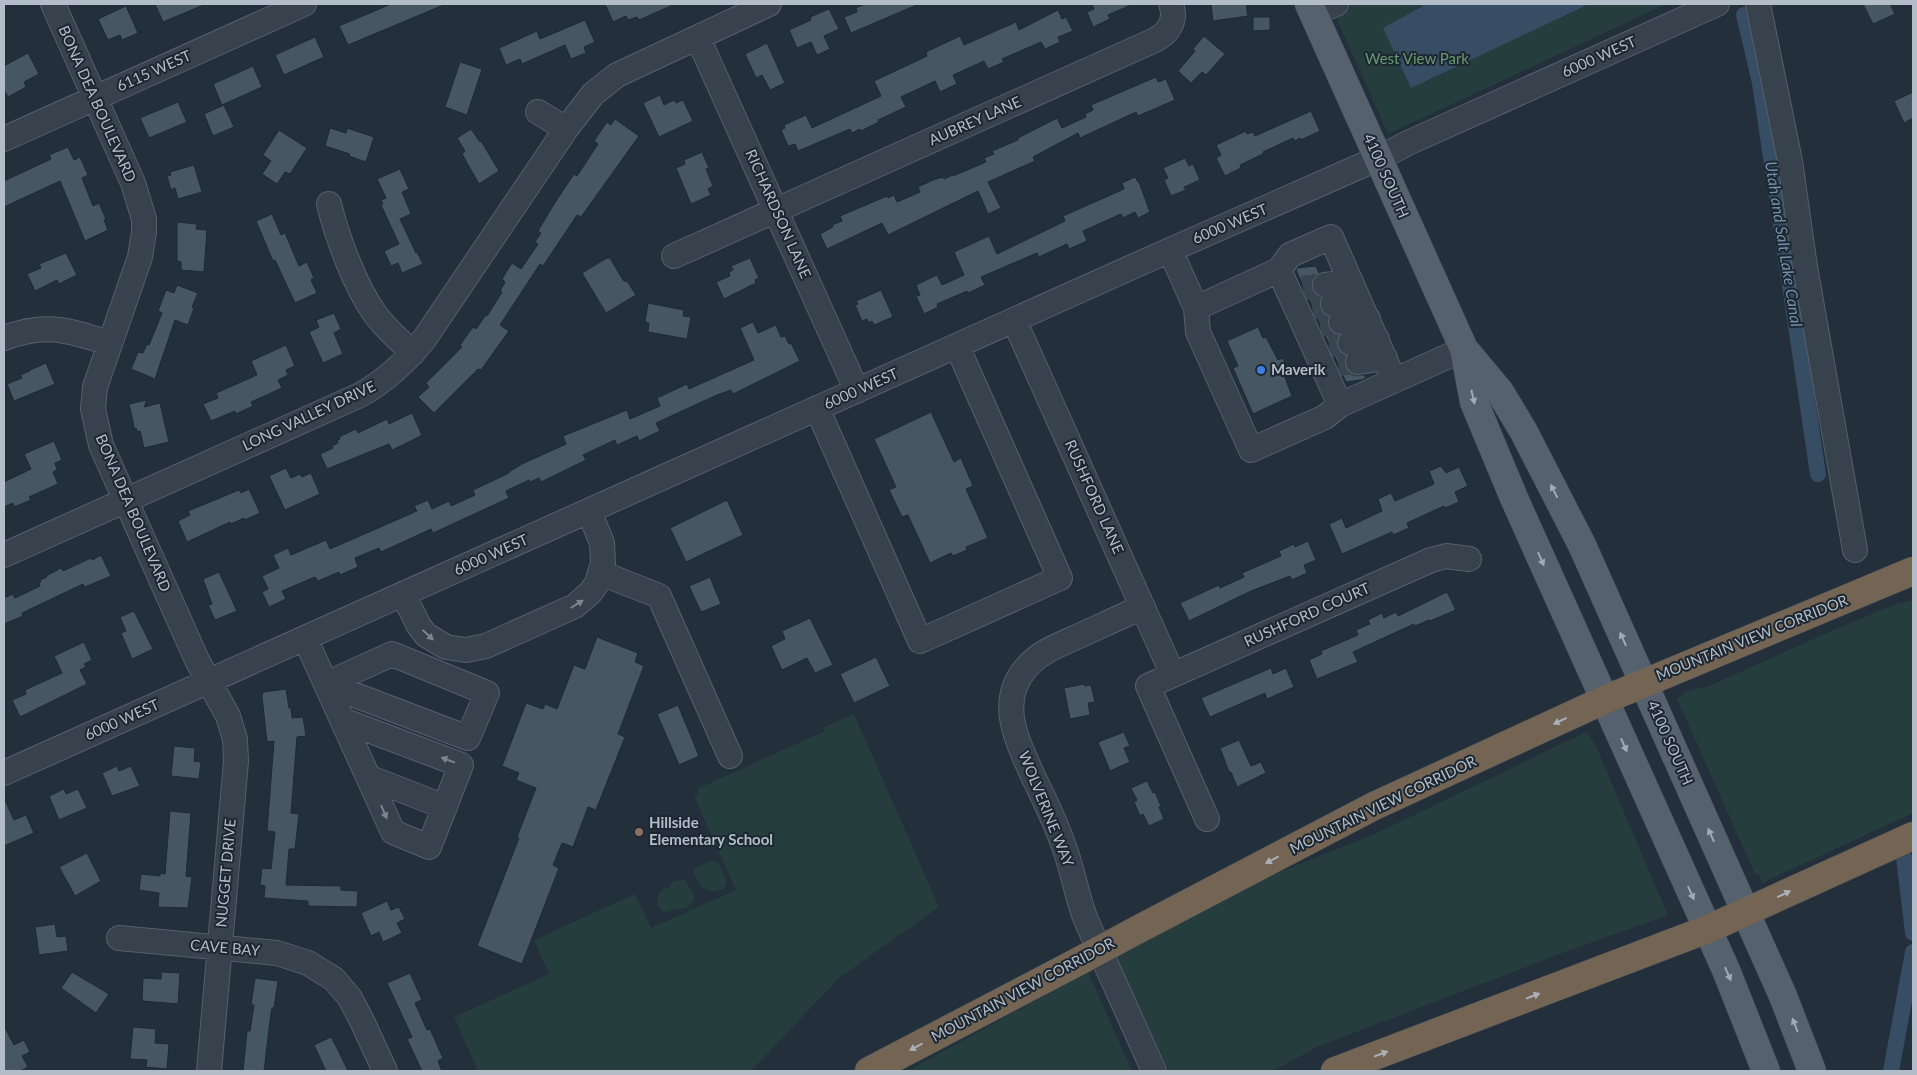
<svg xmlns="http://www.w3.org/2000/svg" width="1917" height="1075" font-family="Lato,sans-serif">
<rect width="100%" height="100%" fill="#23303c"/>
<path fill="#253d3d" d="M1330,4H1666L1388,134Z
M1913,600V813L1762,883L1760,876L1754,872L1677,699L1685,692L1709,686L1838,628L1896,604Z
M854,714L939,907L839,978L751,1071H478L454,1017L549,974L534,940L635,894L651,928L736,890L694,796L699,794L697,789L825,731L824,727Z
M1586,732L1595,744L1668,915L1565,952L1317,1047L1273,1071H1169L1116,956L1265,878L1377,833Z
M713,860L720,866L727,883L723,889L713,892L701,887L693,871L696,867Z
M679,880H685L695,896L694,900L687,908L676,909L668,912L662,911L657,904L658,896L663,889L669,888L672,882Z
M1088,972L1132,1071H907Z"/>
<path fill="#364d63" d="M1422,4H1589L1411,88L1383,28L1423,6Z"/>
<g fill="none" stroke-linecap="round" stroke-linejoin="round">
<path stroke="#364d63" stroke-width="16" d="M1744,15L1760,83L1818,474
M1904,857L1913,933
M1891,1071L1913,952"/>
</g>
<path fill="#465663" stroke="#1e2933" d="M155,4H206L163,22Z
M391,4H446L348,45L339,26Z
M605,4H675L639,20L637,17L628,20L626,16L613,22Z
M865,4H919L851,33L844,17L857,12L856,8Z
M1092,4H1133L1108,15L1110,19L1093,27L1087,12L1094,9Z
M1211,4H1246L1248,16L1213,21Z
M1863,4H1890L1895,14L1873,24Z
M126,6L138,33L122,40L120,35L108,40L98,19Z
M829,9L839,29L824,36L830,49L817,55L811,42L797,48L789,30L811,20L810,17Z
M1058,10L1062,19L1066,17L1073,31L1058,37L1060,42L1045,49L1041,42L1002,59L1004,62L988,69L984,61L953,75L957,84L940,92L935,81L901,97L906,107L878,120L879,122L861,131L860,129L852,133L850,129L798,151L795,144L788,146L781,130L785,128L784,125L806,115L812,128L881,96L874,81L927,56L926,52L960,36L964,45L1016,22L1019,30Z
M1253,17H1270V30L1253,31Z
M585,20L595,42L584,47L586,53L571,59L565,45L522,64L520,59L506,65L499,48L537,31L540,39Z
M1204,36L1225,54L1206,75L1202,72L1191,83L1178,71L1195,51L1193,49Z
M315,37L324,57L284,75L275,55Z
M767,43L785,83L770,90L762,75L756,78L745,54Z
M28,53L39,74L24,82L26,87L8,97L4,90V66Z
M460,62L482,69L467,115L445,107Z
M253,66L262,87L222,105L213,84Z
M1156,77L1158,82L1166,79L1175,100L1138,116L1136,112L1080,138L1078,133L1033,157L1035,161L988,182L1001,208L988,214L978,191L888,235L882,223L827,249L820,234L833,227L832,225L842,221L840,216L887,196L888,198L894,195L897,202L920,192L918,187L933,180L943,177L944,179L953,175V176L986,162L984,158L994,154L992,151L1018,140V138L1057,118L1062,128L1086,117L1085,114L1093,110L1091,105Z
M1913,92V118L1904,123L1894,101Z
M660,95L664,105L674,100L676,103L683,100L693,121L659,137L643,103Z
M178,102L187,122L149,138L140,118Z
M224,105L234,127L213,136L204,114Z
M1311,111L1320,131L1301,140L1300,138L1295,141L1293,138L1263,152V154L1240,165L1241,168L1225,176L1216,158L1221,155L1216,145L1246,131L1247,134L1253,132L1255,136Z
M615,119L639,136L581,217L577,215L543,266L540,264L500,325L509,331L481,370L478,369L434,413L418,397L429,387L426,383L462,347L460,345L473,327L476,329L486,315L487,316L502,292L500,291L505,282L502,279L512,263L521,269L538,244L535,242L541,233L538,231L554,204L574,174L577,176L598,144L594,141L607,122L611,125Z
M330,128L346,133L347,128L374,137L366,162L349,156L350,154L325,146Z
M471,129L480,142L481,141L499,171L479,184L462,154L465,151L457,138Z
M279,130L307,148L290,174L285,172L277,184L262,174L271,161L263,155Z
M68,147L74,160L80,157L88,175L82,178L93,206L99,203L106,219L104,220L108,230L85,241L60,181L4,207V181L51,159L49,155Z
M702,152L709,168L706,169L713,186L708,189L711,195L691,204L676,168L685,164L684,160Z
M1185,158L1189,166L1193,164L1200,180L1184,187L1186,190L1171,196L1164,180L1168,178L1163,168Z
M194,165L202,192L178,199L175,188L171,190L167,176L171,175L170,172Z
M400,169L409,189L402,192L411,214L400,219L416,253L417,252L423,264L402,273L398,263L391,266L384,251L399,244L381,205L383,204L381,200L386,198L377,179Z
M1135,177L1138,182H1139L1150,212L1138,218L1135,212L1123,218L1121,214L1083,231L1087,241L1069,249L1067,244L1039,257L1037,253L981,277L985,285L968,293L967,291L937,304L938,307L924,314L916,296L920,295L916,285L937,275L942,285L964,275L954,252L989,236L997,254L1065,221L1063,216L1124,189L1122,183Z
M272,214L281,235L285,233L299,266L307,262L314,278L311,280L317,293L295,303L275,260L273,261L256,221Z
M177,222L197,224L196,229L207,230L204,272L181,270V262L177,261Z
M66,253L77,275L59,284L57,280L35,291L27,274L41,268L39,264Z
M607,258H610L623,280L626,282L627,281L636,295L606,313L582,273Z
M750,258L759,278L755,280L756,283L724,299L716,282L730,276L729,272L733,270L731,266Z
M1316,266L1319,273L1312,280L1311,286L1314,293L1321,298L1319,306L1322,313L1328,317L1327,324L1330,330L1339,335L1337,345L1340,352L1346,356L1344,364L1347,370L1353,375H1364L1366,378L1361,380L1346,382L1296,270L1297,268Z
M177,285L198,293L192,307L194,308L188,325L175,320L155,379L131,369L138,352L143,353L147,344L149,345L162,313L158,311L166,290L174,293Z
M881,290L893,317L874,325L872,321L869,323L867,319L862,321L855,305L858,304L856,301Z
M648,303L684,310L683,316L691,317L687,339L648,332L649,323L645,322Z
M334,313L341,329L334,333L343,354L323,363L309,332L319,327L316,320Z
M753,322L758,333L776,325L781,337L785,336L789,344L791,343L800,361L733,394L731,390L717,395L656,423L660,431L639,441L637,436L617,445L615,440L583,455L586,460L541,482L539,478L530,482L529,480L506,491L509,498L433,533L431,529L381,552L379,548L355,558L358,567L340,575L339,572L318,581L315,577L282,591L286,599L269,607L262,592L268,589L262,576L279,568L273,555L288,548L291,555L326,540L330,549L417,511L414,506L428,500L432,509L449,501L451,506L475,495L473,490L509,473V472L522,464L566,444L563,436L627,410L630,419L660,406L657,398L687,384L689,389L754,360L740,328Z
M1258,327L1263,338L1266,337L1278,360L1283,358L1289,373L1284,375L1292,396L1253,414L1233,368L1238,366L1227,341Z
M286,345L295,366L286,370L288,375L278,380L282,388L251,402L253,406L236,414L235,411L211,421L203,404L218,398L216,393L257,375L251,361Z
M46,363L55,384L14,401L7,384L22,378L20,375L30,371V370Z
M147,400L144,407L160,403L169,442L144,448L140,431L137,432L136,428L135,431L129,404Z
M931,412L954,462L961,458L973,486L966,489L988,538L966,547L967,550L953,556L951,553L930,563L908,515L902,517L889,490L896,487L874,439Z
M412,413L422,435L417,438L392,450L389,444L327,469L320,454L333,448L332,446L338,443L337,440L340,439L339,437L356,429L358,433L387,419L389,424Z
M54,441L62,460L55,463L57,470L53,472L58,484L29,497L31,500L14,507L13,503L4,507V482L31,469L24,454Z
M1441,466L1446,473L1459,467L1468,486L1455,492L1459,502L1445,508L1444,506L1407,523L1409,528L1393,535L1392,532L1342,554L1329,524L1342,518L1346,528L1382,511L1378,499L1391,493L1395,501L1434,484L1429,471Z
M286,468L291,478L300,474L302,477L311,473L320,494L285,510L269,476Z
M249,489L260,513L245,520L244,518L231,524L230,522L187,542L178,521L190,515L188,511L239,490L241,493Z
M727,500L743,535L686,562L670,528Z
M1308,541L1316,560L1304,565L1307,573L1292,580L1290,576L1251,591L1189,621L1180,603L1219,585L1220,588L1244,577L1242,573L1281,556L1279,551L1294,544L1295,547Z
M101,555L111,576L85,587L83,584L22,613L23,616L4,624V598L13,594L15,598L40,586L39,583L41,582L40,580L47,577L46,576L61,568L63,571L91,558L92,560Z
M219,572L237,611L215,620L208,605L212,604L203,579Z
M710,577L721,604L701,612L689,586Z
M1447,592L1456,610L1430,621L1429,620L1415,626L1414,624L1353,652L1358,662L1317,679L1309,660L1322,654L1321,651L1358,635L1356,630L1370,624L1368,620L1382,613L1384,618L1396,612L1398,616Z
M134,611L153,649L132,659L121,633L126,631L120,617Z
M810,618L833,665L815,673L807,658L782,670L771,646L785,639L782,631Z
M597,637L638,653L635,662L644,666L618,734L625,737L596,810L588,807L573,847L562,843L553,865L559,868L522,964L477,946L519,838L517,837L536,788L516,780L519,773L502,766L526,703L543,709L545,704L557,709L574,665L585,669Z
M84,642L92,660L84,664L86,667L80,670L87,684L20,717L12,700L26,694L25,690L62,673L54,656Z
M876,657L890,686L854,703L840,674Z
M1271,668L1273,674L1286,668L1294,687L1267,699L1265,693L1210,717L1201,698Z
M1084,684L1085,686L1091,685L1095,702L1088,703L1090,715L1070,719L1064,688Z
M286,689L289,708H291L292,718L303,717L306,736L297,737L291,813L299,814L295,849H289L286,885L341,886V890L358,891L357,907L308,906V901L264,898L265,886L260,885L262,868L271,869L275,832L267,831L274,741L267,742L262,697L263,692Z
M678,705L699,756L679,765L657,714Z
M1124,732L1130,746L1124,748L1130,762L1110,771L1098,742Z
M1239,740L1251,766L1261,762L1266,773L1237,787L1231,772H1229L1220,748Z
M174,746L195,748L194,761L201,762L199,779L171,776Z
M117,766L119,771L131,766L140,786L112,796L102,773Z
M1147,781L1153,793L1155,792L1161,806L1159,807L1164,819L1149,826L1143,814L1140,816L1134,802L1137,800L1131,788Z
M64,789L66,794L78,789L87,808L59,820L49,796Z
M4,798L14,820L26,815L34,833L4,846Z
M170,811L191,813L186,876L192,877L188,908L158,907L159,893L139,890L141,874L160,876V873L165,874Z
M87,853L101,881L75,896L59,867Z
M387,901L391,910L399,907L405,919L397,923L402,933L383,942L379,932L371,936L361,913Z
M55,924L57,937L66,936L68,951L39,955L35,927Z
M72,972L109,994L96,1013L61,988Z
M161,972L180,973L178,1004L142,1001L143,978L161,979Z
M410,973L422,1000L415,1003L427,1030L430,1029L443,1058L438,1061L442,1071H422L407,1039L412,1037L387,983Z
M255,978L278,981L274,1008H272L270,1021L264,1071H243L247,1031H250L254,1005H251Z
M4,1026L14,1045L24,1040L30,1052L22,1056L28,1067L20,1071H4Z
M133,1027L156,1029L155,1043L169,1044L167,1069L146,1067L147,1060L130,1059Z
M331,1037L338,1050L348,1071H326L314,1045Z"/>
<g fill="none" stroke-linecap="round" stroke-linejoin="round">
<path stroke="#384551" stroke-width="24" stroke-dasharray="24 12" stroke-linecap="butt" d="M1303,288L1325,285
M1312,307L1333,304
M1320,325L1341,322
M1329,345L1350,343
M1338,364L1358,362"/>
<g stroke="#55606a" stroke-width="26">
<path id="minor" d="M53,4L133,183L144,219V232L140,257L95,387L93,409L101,445L197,660L228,716L235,739L236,761L209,1071
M1758,4L1790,161L1805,267L1855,550
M1314,14L1336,4
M698,38L857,391
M538,112L566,129
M4,139L304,4
M329,204C337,237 355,286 375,314C386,329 400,341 413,353
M1170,250L1196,308L1198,332L1251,450L1325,417L1340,405L1464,349
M674,256L1155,40C1169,33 1177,20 1171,4
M1279,270L1340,405
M1325,285L1351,282
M1333,304L1359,301
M1196,308L1279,270L1290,255L1331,237L1394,380
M1014,320L1173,675
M1341,322L1368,319
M4,338C46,322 68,330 109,343
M1350,343L1377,339
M1358,362L1385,358
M817,408L920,641L1060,578L957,346
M4,555L360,395C387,380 406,362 425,338L566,129L593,94L617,75L769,4
M601,573L659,596L730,756
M403,594L419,626L426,635L446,647L466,650L486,646L575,606L591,592L597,583L603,563L602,543L589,511
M1143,607C1122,616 1101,626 1081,635C1062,644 1040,651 1026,668C997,702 1017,740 1032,774C1043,797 1055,820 1063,844C1073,869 1076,895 1086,920L1154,1071
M305,638L393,832L429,847L461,765L342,720
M392,654L487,693L468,738L326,684Z
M4,773L1170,250L1379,158L1408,143L1717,4
M368,777L445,807
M1207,819L1148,686L1431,560L1446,556L1469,559
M119,938L277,953L308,963L334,979L350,998L362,1021L385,1071"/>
</g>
<g stroke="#404b55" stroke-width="29">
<path id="major" d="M1309,4L1464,349L1474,402L1514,498L1726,970L1766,1071
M1465,350L1500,392L1524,432L1582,545L1783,996L1812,1071"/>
</g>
<g stroke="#424d57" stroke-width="29">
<path id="highway" d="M1137,930L1374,806L1604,700L1913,571
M869,1071L1083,959
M1335,1071L1708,929L1913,836"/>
</g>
<use href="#minor" stroke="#37424d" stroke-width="24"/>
<use href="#major" stroke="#55616d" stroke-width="28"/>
<use href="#highway" stroke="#736454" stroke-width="28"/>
<g stroke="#424d57" stroke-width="29" stroke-linecap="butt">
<path id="highway-bridge" d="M1083,959L1137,930"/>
</g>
<use href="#highway-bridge" stroke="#736454" stroke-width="28"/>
</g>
<defs><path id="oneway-solid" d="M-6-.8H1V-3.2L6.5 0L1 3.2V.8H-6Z" transform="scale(1.25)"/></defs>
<g fill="#9fabb6">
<use href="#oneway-solid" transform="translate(1473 397) rotate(77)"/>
<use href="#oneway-solid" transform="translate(1554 491) rotate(-117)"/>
<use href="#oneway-solid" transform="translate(1541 559) rotate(66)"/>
<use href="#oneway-solid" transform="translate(1623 639) rotate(-114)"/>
<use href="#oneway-solid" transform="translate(1624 745) rotate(66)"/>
<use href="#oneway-solid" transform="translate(1711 835) rotate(-114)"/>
<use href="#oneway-solid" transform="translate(1691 893) rotate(66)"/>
<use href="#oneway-solid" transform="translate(1728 974) rotate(66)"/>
<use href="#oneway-solid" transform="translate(1795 1025) rotate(-111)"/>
</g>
<g fill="#7b8691">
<use href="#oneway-solid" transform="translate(577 604) rotate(-32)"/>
<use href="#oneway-solid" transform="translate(428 635) rotate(43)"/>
<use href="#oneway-solid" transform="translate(448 760) rotate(-159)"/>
<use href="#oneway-solid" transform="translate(384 812) rotate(66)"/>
</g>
<g fill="#a9b0b7">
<use href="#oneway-solid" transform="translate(1560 721) rotate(155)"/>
<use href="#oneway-solid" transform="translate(1272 860) rotate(152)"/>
<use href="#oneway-solid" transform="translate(1784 894) rotate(-25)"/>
<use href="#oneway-solid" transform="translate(1533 996) rotate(-21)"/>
<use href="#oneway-solid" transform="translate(916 1047) rotate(152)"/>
<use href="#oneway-solid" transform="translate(1381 1054) rotate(-21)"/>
</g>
<circle fill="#3f7fe0" stroke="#1c2731" stroke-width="2" cx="1261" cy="370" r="5"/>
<circle fill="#8d6e63" stroke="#1c2731" stroke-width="2" cx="639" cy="832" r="5"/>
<g text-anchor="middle" stroke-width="4" stroke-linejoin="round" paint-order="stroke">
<g font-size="15" fill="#b2bdc8" stroke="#1c2731">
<text transform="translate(1599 57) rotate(-24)" y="5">6000 WEST</text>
<text transform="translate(154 71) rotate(-24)" y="5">6115 WEST</text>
<text transform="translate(97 104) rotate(66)" y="5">BONA DEA BOULEVARD</text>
<text transform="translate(975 121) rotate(-24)" y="5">AUBREY LANE</text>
<text transform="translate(1386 176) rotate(66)" y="5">4100 SOUTH</text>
<text transform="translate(778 214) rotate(66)" y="5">RICHARDSON LANE</text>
<text transform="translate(1230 224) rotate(-23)" y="5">6000 WEST</text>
<text transform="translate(861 389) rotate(-24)" y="5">6000 WEST</text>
<text transform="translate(309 416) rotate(-25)" y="5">LONG VALLEY DRIVE</text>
<text transform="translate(1094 497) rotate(66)" y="5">RUSHFORD LANE</text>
<text transform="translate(133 513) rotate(67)" y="5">BONA DEA BOULEVARD</text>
<text transform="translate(491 555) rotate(-24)" y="5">6000 WEST</text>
<text transform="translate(1307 615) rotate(-24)" y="5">RUSHFORD COURT</text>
<text transform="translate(1752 638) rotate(-22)" y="5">MOUNTAIN VIEW CORRIDOR</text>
<text transform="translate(122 720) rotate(-24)" y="5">6000 WEST</text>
<text transform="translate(1670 743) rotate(66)" y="5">4100 SOUTH</text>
<text transform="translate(1383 805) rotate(-26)" y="5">MOUNTAIN VIEW CORRIDOR</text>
<text transform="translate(1046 809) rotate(68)" y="5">WOLVERINE WAY</text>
<text transform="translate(226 873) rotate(-85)" y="5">NUGGET DRIVE</text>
<text transform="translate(225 948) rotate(5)" y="5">CAVE BAY</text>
<text transform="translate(1023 990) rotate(-28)" y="5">MOUNTAIN VIEW CORRIDOR</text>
</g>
<g font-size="15" fill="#699970" stroke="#1c2731">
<text x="1417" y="64">West View Park</text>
</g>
<g font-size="15" font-weight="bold" fill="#b2bdc8" stroke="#1c2731" text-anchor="start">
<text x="1271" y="375">Maverik</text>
<text x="649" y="828">Hillside<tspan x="649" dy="17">Elementary School</tspan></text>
</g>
<g font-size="16" font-style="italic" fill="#7290ab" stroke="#1c2731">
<text transform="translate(1784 244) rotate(81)" y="6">Utah and Salt Lake Canal</text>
</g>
</g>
<rect width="1917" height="1075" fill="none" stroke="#b2bdc8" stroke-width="10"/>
</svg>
